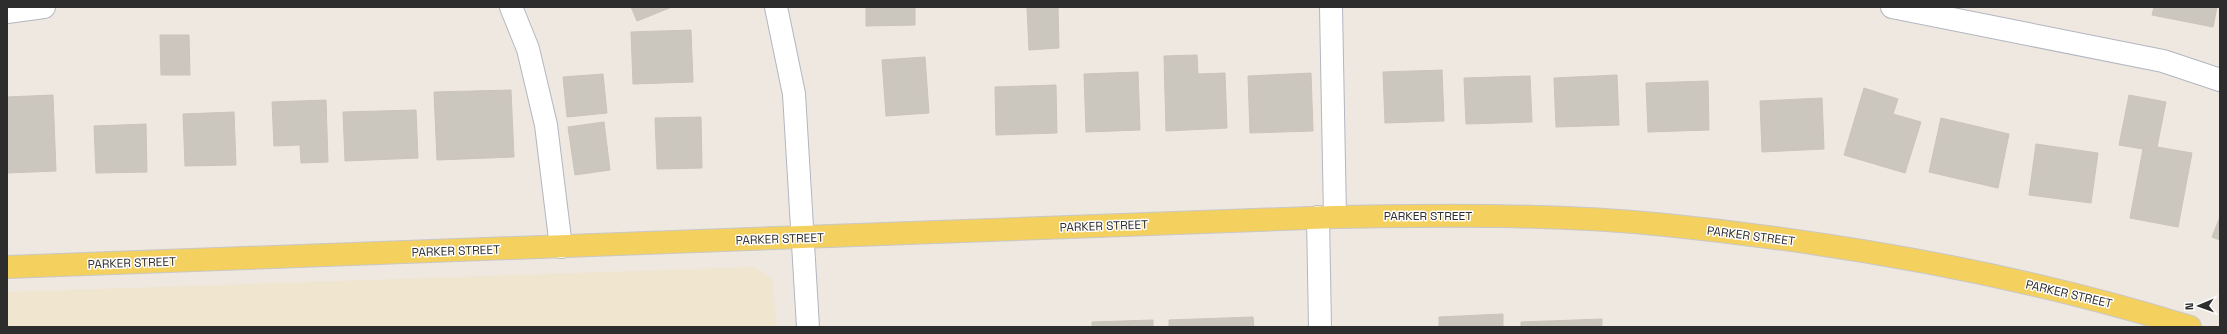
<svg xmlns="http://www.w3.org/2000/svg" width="2227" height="334" font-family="'Space Grotesk',sans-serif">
<rect width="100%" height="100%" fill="#efe8e0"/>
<path fill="#f0e5cf" d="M753,267L772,279L777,327H7V292Z"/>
<path fill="#cbc6be" stroke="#cbc4b9" d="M631,7H672L637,21Z
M866,7H915V25L866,26Z
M1027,7H1058L1059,48L1029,50Z
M2154,7H2217L2213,27L2152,15Z
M691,30L693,82L633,84L631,32Z
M160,35H189L190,75H161Z
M1197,55L1198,74L1225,73L1227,128L1166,131L1164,56Z
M925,57L929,113L886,116L882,60Z
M1442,70L1444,121L1385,123L1383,72Z
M1138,72L1140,130L1086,132L1084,74Z
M1311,73L1313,131L1250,133L1248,76Z
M603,74L607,113L567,117L563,77Z
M1617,75L1619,125L1556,127L1554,78Z
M1530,76L1532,122L1466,124L1464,78Z
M1708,81L1709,130L1648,132L1646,83Z
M1056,85L1057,133L996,135L995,87Z
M1864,88L1898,99L1893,114L1921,122L1905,173L1844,155Z
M511,90L514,157L437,160L434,92Z
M53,95L56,171L7,173V97Z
M2129,95L2166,102L2157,147L2192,153L2178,227L2130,218L2143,149L2119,145Z
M1822,98L1824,149L1762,152L1760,101Z
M326,100L328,162L301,163L300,145L274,146L272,102Z
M416,110L418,158L345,161L343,112Z
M234,112L236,165L185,166L183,114Z
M701,117L702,168L657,169L655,118Z
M1941,118L2009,134L1998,188L1929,172Z
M604,122L610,170L575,175L568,127Z
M146,124L147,172L96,173L94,126Z
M2036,144L2098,153L2091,203L2029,195Z
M2220,217V240L2212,237Z
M1503,314V327H1439V317Z
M1253,317L1254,327H1169V320Z
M1602,319V327H1521V322Z
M1153,320V327H1092V322Z"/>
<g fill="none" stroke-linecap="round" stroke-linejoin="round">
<g stroke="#b3b6c1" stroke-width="24">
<path id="minor" d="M511,7L528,49L546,125L561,247
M776,7L794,94L808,327
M1331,7L1335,217
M1892,7L2163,61L2220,80
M7,12L44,7
M1318,217L1320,327"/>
</g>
<g stroke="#c8c8c8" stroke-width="24">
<path id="major" d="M7,267L1335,217C1445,215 1556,214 1666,225C1843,243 2020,274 2190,327"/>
</g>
<use href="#minor" stroke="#fff" stroke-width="22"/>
<use href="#major" stroke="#f4d05f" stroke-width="22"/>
</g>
<g text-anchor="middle" stroke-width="3" stroke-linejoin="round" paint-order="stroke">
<g font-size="12" fill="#2d2d2d" stroke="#fff">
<text x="1428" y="220">PARKER STREET</text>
<text transform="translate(1104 226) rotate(-2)" y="4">PARKER STREET</text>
<text transform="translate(1751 236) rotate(7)" y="4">PARKER STREET</text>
<text transform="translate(780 239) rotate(-2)" y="4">PARKER STREET</text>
<text transform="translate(456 251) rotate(-2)" y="4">PARKER STREET</text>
<text transform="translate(132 263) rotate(-2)" y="4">PARKER STREET</text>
<text transform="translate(2069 294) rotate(13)" y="4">PARKER STREET</text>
</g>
</g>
<rect width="2227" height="334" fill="none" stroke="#2d2d2d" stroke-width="16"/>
<g transform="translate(2199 306) rotate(268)" stroke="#ffffff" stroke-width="3" paint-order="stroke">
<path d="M0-3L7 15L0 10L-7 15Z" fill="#2d2d2d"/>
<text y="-6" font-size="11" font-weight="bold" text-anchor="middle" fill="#2d2d2d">N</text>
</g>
</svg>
